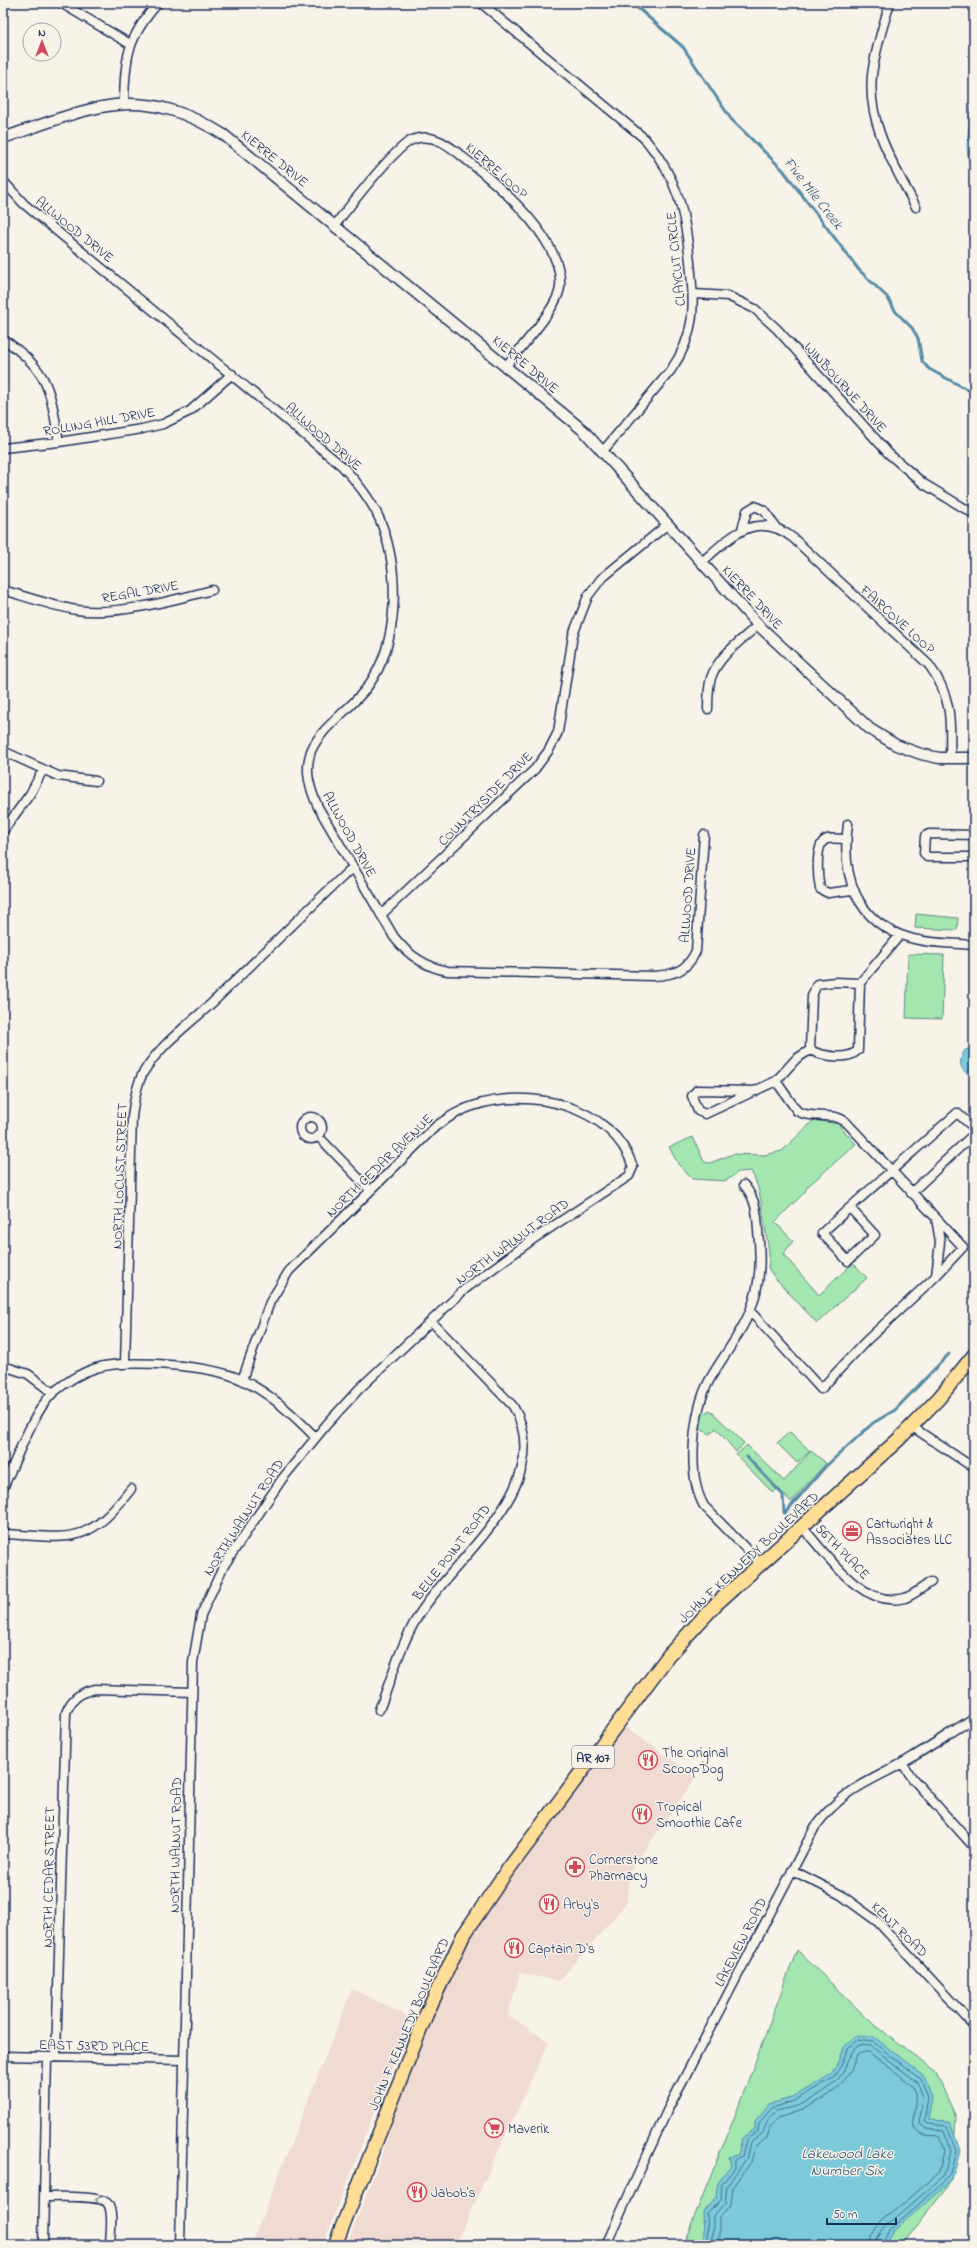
<svg xmlns="http://www.w3.org/2000/svg" width="977" height="2248" font-family="'Indie Flower',sans-serif">
<rect width="100%" height="100%" fill="#f7f3e8"/>
<filter id="ink" filterUnits="userSpaceOnUse"><feTurbulence type="fractalNoise" baseFrequency=".025" numOctaves="2"/><feDisplacementMap in="SourceGraphic" scale="8" xChannelSelector="R" yChannelSelector="G"/><feConvolveMatrix kernelMatrix="1 2 1 2 8 2 1 2 1" color-interpolation-filters="sRGB"/></filter>
<g filter="url(#ink)">
<path fill="#f0dbd2" d="M626,1727L696,1777L628,1874L629,1889L626,1904L559,1981L520,1973L508,2015L549,2042L455,2245H347L382,2155L426,2015L483,1904Z
M352,1989L411,2018L323,2245H251Z"/>
<path fill="#a3e6b0" stroke="#5f8a87" d="M916,914L958,918L957,930L915,928Z
M908,954L944,955L942,1019L906,1018Z
M814,1120L838,1124L856,1144L807,1187L805,1192L775,1222L793,1241L783,1254L819,1295L853,1263L867,1278L817,1323L775,1278L768,1268C771,1254 767,1241 765,1228C762,1207 761,1190 751,1171L738,1172L726,1181L692,1179L678,1164L669,1147L693,1137L704,1162L710,1163L733,1154L764,1155L782,1151Z
M710,1410L744,1443L736,1452L716,1428L710,1434L700,1429L702,1414Z
M790,1432L810,1451L797,1463L777,1443Z
M747,1445L784,1481L811,1451L826,1463L791,1502L778,1488L773,1493L736,1455Z
M797,1950L869,2020L936,2073L956,2117L952,2181L902,2245H683L736,2113Z"/>
<path fill="#7cc9da" stroke="#558ba8" d="M974,74V171L969,163L967,146Z
M974,1048V1070L968,1074C958,1068 959,1059 965,1050Z
M855,2036L874,2037L924,2076L932,2097L928,2120L950,2121L960,2151L952,2181L892,2232L884,2245H694L704,2238L703,2212L717,2198L718,2183L731,2166L729,2157L738,2155L742,2138L755,2129V2121L769,2104L792,2098L830,2075L839,2062L844,2046Z"/>
<g fill="none" stroke-linecap="round" stroke-linejoin="round">
<path stroke="#426d90" stroke-width="1" d="M701,2245L708,2238L707,2214L721,2200L722,2184L735,2168V2160L742,2156L746,2140L758,2131L759,2123L772,2108L794,2101L833,2078L842,2064L848,2048L857,2040L873,2042L921,2079L928,2097L924,2122L928,2124L947,2126L956,2151L949,2178L889,2230L881,2245
M710,2245L713,2238V2216L725,2203L727,2186L746,2159L750,2143L762,2134C766,2127 766,2120 774,2113C778,2109 788,2109 794,2107C808,2102 826,2092 836,2081C847,2071 847,2053 859,2045L871,2046L917,2082L922,2098L919,2118L920,2124L926,2129L944,2131L950,2151L944,2176L886,2226L877,2239L876,2245
M717,2245L719,2237V2218L731,2204L733,2188L751,2162L755,2147L767,2138L770,2127L778,2118L799,2111L823,2099L839,2087L851,2070L857,2055L861,2052H869C882,2063 899,2073 911,2085C924,2099 901,2127 924,2135C928,2136 934,2135 939,2136L944,2151L939,2172L881,2222L871,2237L870,2245"/>
<path stroke="#558ba8" stroke-width="3" d="M632,3L683,47L731,119L783,170L859,270L887,297L896,312L912,328L918,338L922,361L929,369L974,393
M747,1457L783,1495L784,1513
M785,1513L825,1467L873,1423L895,1410L949,1354"/>
<g stroke="#1b2f5e" stroke-width="11">
<path id="minor" d="M61,3L130,44
M481,3L645,139C678,178 685,212 690,262C694,305 697,332 671,370L603,451
M890,3C883,26 875,50 872,75C867,124 894,165 916,207
M124,103C125,58 127,38 158,3
M3,181L24,204L342,466C357,482 371,499 380,520C400,569 400,642 368,686C351,710 323,724 311,751C304,771 310,789 318,807L394,937C408,955 425,967 448,971L653,976C674,975 687,971 696,951L704,835
M335,225C349,207 395,147 412,140C436,130 456,152 473,165C504,190 564,243 560,287C558,308 520,348 506,366
M694,294L728,296L755,309L777,329L889,454L924,484L974,514
M3,339C49,370 50,389 59,442
M3,448L59,442L142,429L163,424L190,411L232,374
M742,529L747,511L755,506L765,511L776,528
M702,562C730,537 756,509 793,538L929,665C952,696 951,721 950,758
M3,590C27,597 52,606 77,610C116,616 174,600 212,590
M708,709C708,699 708,688 711,678C718,656 742,640 758,625
M3,751L58,776L96,781
M848,824C841,874 855,923 910,938C930,944 953,943 974,945
M3,831L30,794L43,770
M974,835L929,834L925,836L924,853L927,857H974
M846,839C840,839 832,838 827,839C814,843 818,879 820,889L828,893L852,890
M381,915L535,769L549,750L558,732L573,635L588,596L601,579L668,524
M810,1050L812,996L817,984L835,982L860,983
M756,1091L697,1090L692,1096L698,1111L705,1114L776,1081
M300 1128a11 11 0 1 1 22 0a11 11 0 1 1-22 0Z
M318,1136L370,1190
M744,1185C756,1199 757,1213 758,1230C761,1258 761,1284 750,1311C740,1336 723,1356 710,1379C693,1410 686,1475 704,1506L761,1564
M911,1193L974,1134
M850,1208L875,1235L848,1261L822,1233C866,1192 912,1153 957,1113L974,1128
M936,1218L963,1247L936,1276
M750,1311L821,1389L866,1341L936,1276L940,1242L936,1218L846,1122C831,1111 813,1120 797,1111L776,1081L796,1059L810,1050C822,1056 848,1061 858,1050L860,983L900,935
M125,1364L132,1117C134,1102 136,1087 143,1073C160,1044 190,1024 213,1002C260,957 306,911 353,867
M3,1366L28,1374L53,1393
M911,1426L974,1468
M3,1488C15,1463 34,1409 54,1392C66,1382 80,1373 96,1368C127,1359 212,1365 242,1380C270,1393 294,1415 315,1437
M802,1527C828,1555 861,1609 905,1598C914,1595 923,1587 931,1582
M3,1534C70,1537 86,1548 131,1489
M379,1710C391,1680 400,1646 417,1618C452,1558 560,1485 513,1406L431,1321
M902,1763L913,1779L974,1847
M792,1870L841,1895L878,1922L974,2026
M3,2056L183,2060
M56,2057L66,1713C71,1699 80,1692 95,1689L192,1692
M44,2197C55,2197 104,2195 108,2204C114,2214 110,2234 110,2245
M43,2245L47,2057
M180,2245L193,1662L201,1615L223,1567L282,1479L327,1424L359,1389L465,1289L532,1240L629,1176L633,1167C613,1105 529,1087 473,1106C459,1110 448,1118 436,1126L289,1271L270,1302L242,1380
M606,2245L667,2111L815,1827C845,1786 872,1782 911,1758C932,1745 953,1731 974,1718"/>
</g>
<g stroke="#1b2f5e" stroke-width="13">
<path id="tertiary" d="M3,138C91,108 138,81 224,135L584,431L758,625L870,729L896,745L921,754L939,758H974"/>
</g>
<g stroke="#1b2f5e" stroke-width="16">
<path id="primary" d="M335,2245L426,2015L463,1936L504,1875L669,1655L715,1605L899,1439L939,1398L974,1355"/>
</g>
<use href="#minor" stroke="#f7f3e8" stroke-width="8"/>
<use href="#tertiary" stroke="#f7f3e8" stroke-width="10"/>
<use href="#primary" stroke="#fedd96" stroke-width="13"/>
</g>
<defs><path id="oneway-chevron" d="M-2-3.5L2.5 0L-2 3.5" fill="none" stroke-width="1.6" stroke-linecap="round" stroke-linejoin="round"/></defs>
<use stroke="#8991a3" href="#oneway-chevron" transform="translate(98 2200) rotate(-169)"/>
</g>
<defs>
<g id="office-ring" transform="scale(1)"><circle r="9.5" fill="#f7f3e8" stroke="#d1495b" stroke-width="1.5"/><path d="M-6-3h4V-5.5h4V-3h4V5H-6ZM-1-4.5V-3h2v-1.5ZM-6 0V1H6V0Z" fill="#d1495b"/></g>
<g id="restaurant-ring" transform="scale(1)"><circle r="9.5" fill="#f7f3e8" stroke="#d1495b" stroke-width="1.5"/><path d="M-5-6h1v4h1v-4h1v4h1v-4h1v5L-1.5 .5V6h-2V.5L-5-1ZM5-6V6H3V1.5H1.5Q1.5-4 5-6Z" fill="#d1495b"/></g>
<g id="pharmacy-ring" transform="scale(1)"><circle r="9.5" fill="#f7f3e8" stroke="#d1495b" stroke-width="1.5"/><path d="M-2-6h4v4h4v4h-4v4h-4v-4h-4v-4h4Z" fill="#d1495b"/></g>
<g id="supermarket-ring" transform="scale(1)"><circle r="9.5" fill="#f7f3e8" stroke="#d1495b" stroke-width="1.5"/><path d="M-6-5.5h2.5l.6 2H6L4.5 2H-2.5L-4.4-4H-6ZM-1.5 3.2a1.3 1.3 0 1 0 .1 0ZM3 3.2a1.3 1.3 0 1 0 .1 0Z" fill="#d1495b"/></g>
</defs>
<g fill-rule="evenodd">
<use href="#office-ring" x="852" y="1531"/>
<use href="#restaurant-ring" x="648" y="1760"/>
<use href="#restaurant-ring" x="642" y="1814"/>
<use href="#pharmacy-ring" x="575" y="1867"/>
<use href="#restaurant-ring" x="549" y="1904"/>
<use href="#restaurant-ring" x="514" y="1948"/>
<use href="#supermarket-ring" x="494" y="2128"/>
<use href="#restaurant-ring" x="417" y="2192"/>
</g>
<g text-anchor="middle" stroke-width="3" stroke-linejoin="round" paint-order="stroke">
<rect fill="#f7f3e8" stroke="#5d6a87" stroke-width="1" x="572" y="1746" width="42" height="22" rx="3"/>
<g font-size="13" font-weight="bold" fill="#1b2f5e">
<text x="593" y="1762">AR 107</text>
</g>
<g font-size="14" fill="#1b2f5e" stroke="#f7f3e8">
<text transform="translate(275 158) rotate(39)" y="5">KIERRE DRIVE</text>
<text transform="translate(497 170) rotate(41)" y="5">KIERRE LOOP</text>
<text transform="translate(75 229) rotate(39)" y="5">ALLWOOD DRIVE</text>
<text transform="translate(675 259) rotate(-96)" y="5">CLAYCUT CIRCLE</text>
<text transform="translate(526 364) rotate(40)" y="5">KIERRE DRIVE</text>
<text transform="translate(846 387) rotate(48)" y="5">WINBOURNE DRIVE</text>
<text transform="translate(99 421) rotate(-10)" y="5">ROLLING HILL DRIVE</text>
<text transform="translate(324 436) rotate(41)" y="5">ALLWOOD DRIVE</text>
<text transform="translate(140 591) rotate(-10)" y="5">REGAL DRIVE</text>
<text transform="translate(753 597) rotate(47)" y="5">KIERRE DRIVE</text>
<text transform="translate(898 619) rotate(42)" y="5">FAIRCOVE LOOP</text>
<text transform="translate(485 798) rotate(-45)" y="5">COUNTRYSIDE DRIVE</text>
<text transform="translate(350 834) rotate(61)" y="5">ALLWOOD DRIVE</text>
<text transform="translate(687 895) rotate(-86)" y="5">ALLWOOD DRIVE</text>
<text transform="translate(379 1165) rotate(-44)" y="5">NORTH CEDAR AVENUE</text>
<text transform="translate(119 1176) rotate(-88)" y="5">NORTH LOCUST STREET</text>
<text transform="translate(512 1241) rotate(-36)" y="5">NORTH WALNUT ROAD</text>
<text transform="translate(243 1517) rotate(-57)" y="5">NORTH WALNUT ROAD</text>
<text transform="translate(843 1551) rotate(46)" y="5">56TH PLACE</text>
<text transform="translate(451 1552) rotate(-52)" y="5">BELLE POINT ROAD</text>
<text transform="translate(748 1557) rotate(-43)" y="5">JOHN F KENNEDY BOULEVARD</text>
<text transform="translate(175 1845) rotate(-89)" y="5">NORTH WALNUT ROAD</text>
<text transform="translate(48 1877) rotate(-89)" y="5">NORTH CEDAR STREET</text>
<text transform="translate(900 1929) rotate(44)" y="5">KENT ROAD</text>
<text transform="translate(740 1942) rotate(-63)" y="5">LAKEVIEW ROAD</text>
<text transform="translate(408 2024) rotate(-67)" y="5">JOHN F KENNEDY BOULEVARD</text>
<text transform="translate(94 2045) rotate(1)" y="5">EAST 53RD PLACE</text>
</g>
<g font-size="14" fill="#1b2f5e" stroke="#f7f3e8" text-anchor="start">
<text x="866" y="1528">Cartwright &amp;<tspan x="866" dy="16">Associates LLC</tspan></text>
<text x="662" y="1757">The Original<tspan x="662" dy="16">ScoopDog</tspan></text>
<text x="656" y="1811">Tropical<tspan x="656" dy="16">Smoothie Cafe</tspan></text>
<text x="589" y="1864">Cornerstone<tspan x="589" dy="16">Pharmacy</tspan></text>
<text x="563" y="1909">Arby's</text>
<text x="528" y="1953">Captain D's</text>
<text x="508" y="2133">Maverik</text>
<text x="431" y="2197">Jabob's</text>
</g>
<g font-size="15" font-style="italic" fill="#33567d" stroke="#f7f3e8">
<text transform="translate(814 193) rotate(52)" y="5">Five Mile Creek</text>
<text x="847" y="2158">Lakewood Lake<tspan x="847" dy="17">Number Six</tspan></text>
</g>
</g>
<rect width="977" height="2248" fill="none" stroke="#f7f3e8" stroke-width="16"/>
<rect x="8" y="8" width="961" height="2232" fill="none" stroke="#1b2f5e" stroke-width="1.5" filter="url(#ink)"/>
<g transform="translate(42 42)"><circle r="19" fill="#f7f3e8" stroke="#9fa5b1"/>
<path d="M0-3L7 15L0 10L-7 15Z" fill="#d1495b"/>
<text y="-6" font-size="11" font-weight="bold" text-anchor="middle" fill="#1b2f5e">N</text>
</g>
<path d="M827 2218v6h69v-6" fill="none" stroke="#1b2f5e" stroke-width="2"/>
<text x="833" y="2218" font-size="12" fill="#1b2f5e" stroke="#f7f3e8" stroke-width="3" paint-order="stroke">50 m</text>
</svg>
